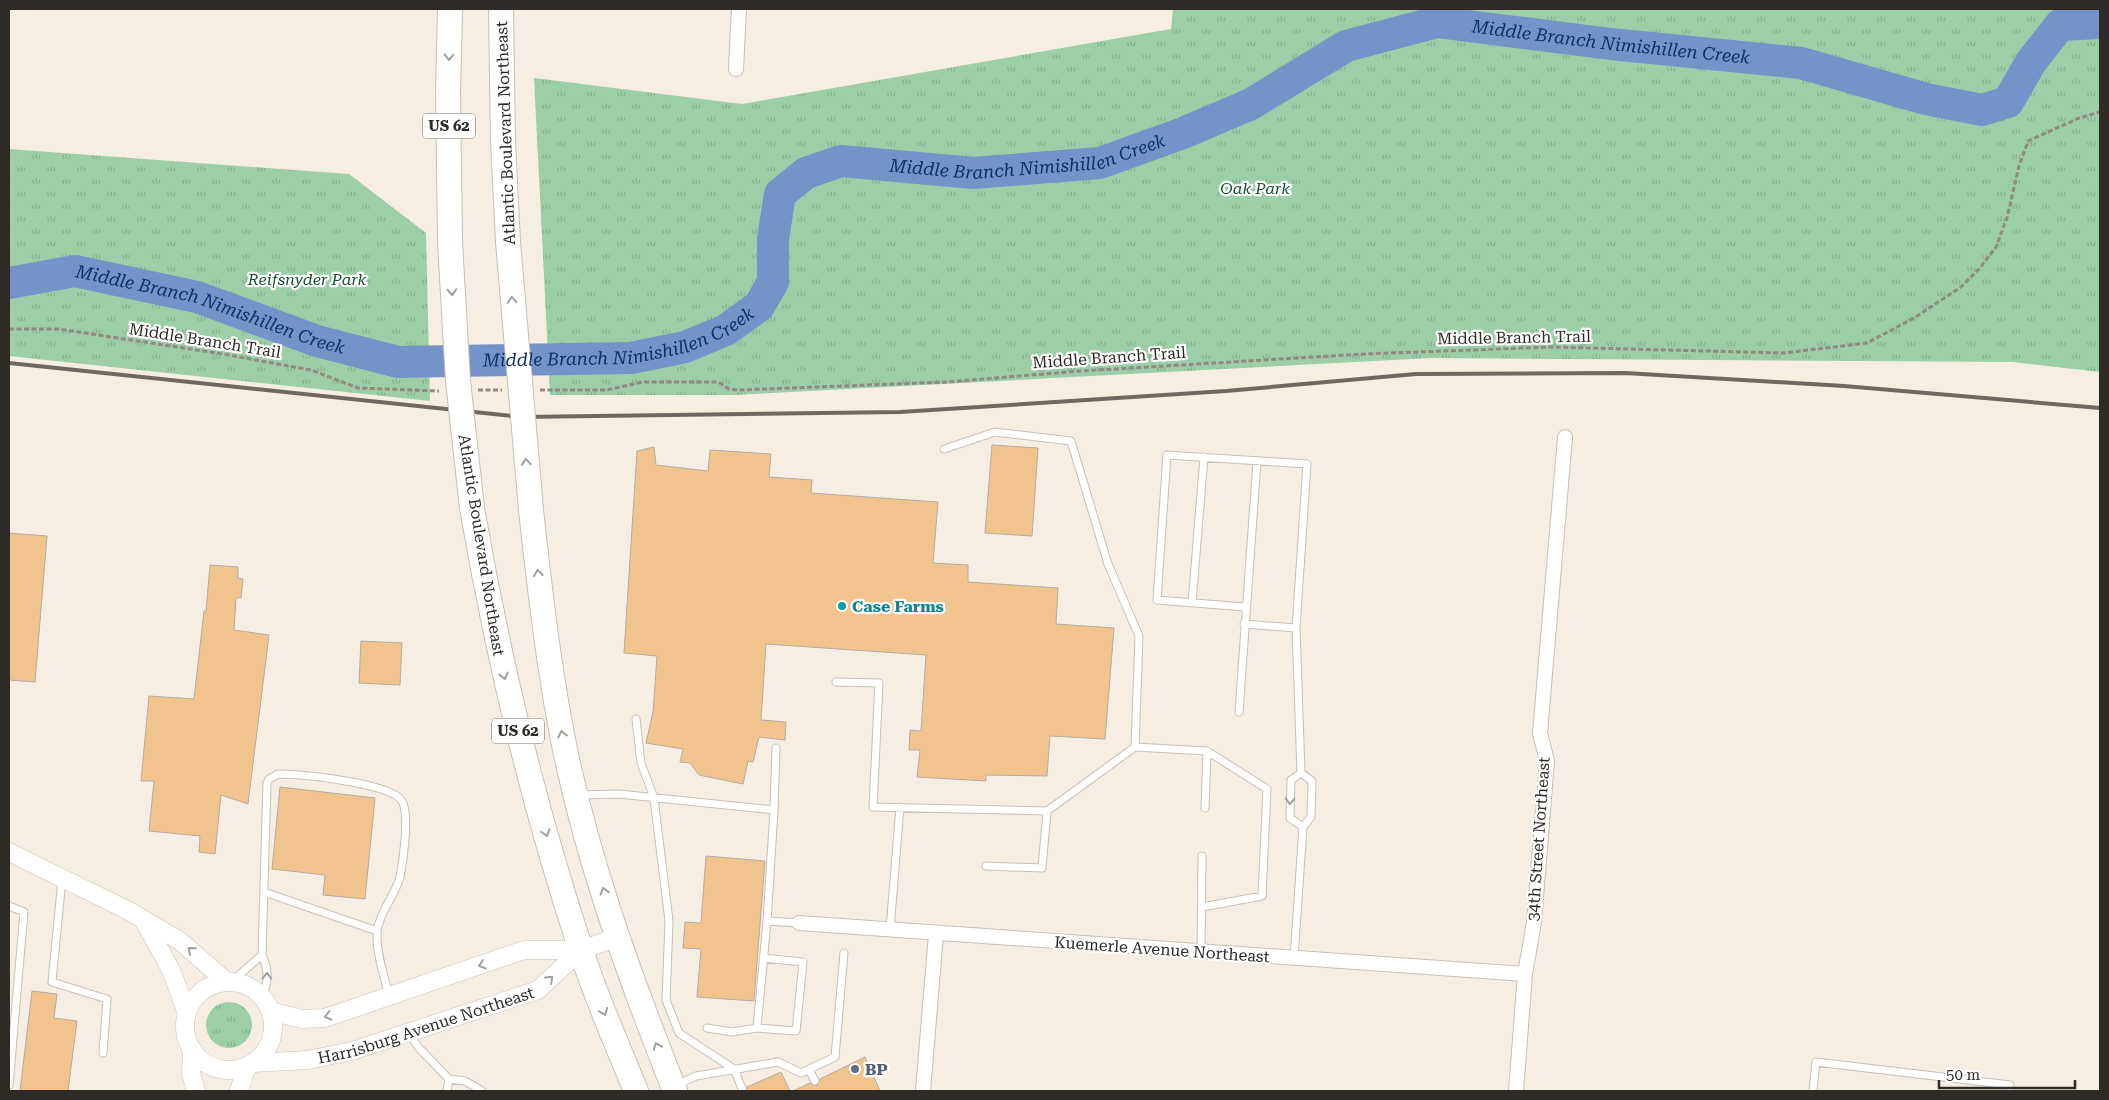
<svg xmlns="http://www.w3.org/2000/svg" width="2109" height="1100" font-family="'Roboto Serif',serif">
<defs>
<pattern id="grass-tufts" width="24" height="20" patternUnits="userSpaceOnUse" patternTransform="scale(1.25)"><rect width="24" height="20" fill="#9ccea7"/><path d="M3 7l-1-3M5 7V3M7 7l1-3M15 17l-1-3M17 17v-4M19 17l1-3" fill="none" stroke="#87b190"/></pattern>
</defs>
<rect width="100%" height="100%" fill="#f7eee3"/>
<path fill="url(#grass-tufts)" d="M1173,9H2100V372L2012,362L1431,358L734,395H550L534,78L742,104L1171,29Z
M9,149L349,174L426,233L430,401L9,356Z
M206 1025a23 23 0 1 1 46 0a23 23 0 1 1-46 0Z"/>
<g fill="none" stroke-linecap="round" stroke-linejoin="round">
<path stroke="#7493c8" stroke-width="32" id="s1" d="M9,283L75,271L197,297L317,341L398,362L631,358L685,347L726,330L759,306L773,282V239L780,194L806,173L841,161L973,173L1100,163L1183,133L1251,104L1346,46L1437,22L1611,44L1801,63L1926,99L1982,110L2008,102L2031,62L2060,25L2100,23"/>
</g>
<path fill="#f1c48d" stroke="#b4aba1" d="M992,445L1038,448L1032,536L985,533Z
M654,447L656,465L708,471L710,450L771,454L769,477L812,480L811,493L938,502L933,563L968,565V582L1058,588L1056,624L1114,628L1105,739L1050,736L1047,776L986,775V781L917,777L920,750H909L910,730L921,731L926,655L766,644L761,720L786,722L785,740L759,737L753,762L748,761L743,784L699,775L690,763L680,762L683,749L646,743L653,712L657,656L624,653L637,451Z
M9,533L47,536L35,682L9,680Z
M210,565L238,567V578L243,579L241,598H236L234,630L269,635L248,804L221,795L215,854L199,852L200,836L149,831L154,781H141L149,696L194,699L204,611H206Z
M361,641L402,643L400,685L359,683Z
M280,787L375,798L365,899L323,895L325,875L272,869Z
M706,856L765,861L754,1001L697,997L701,949L683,948L685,922L701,923Z
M32,991L57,994L54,1018L77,1021L68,1091H20Z
M865,1057L880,1091H793L810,1083L817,1086L820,1079Z
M781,1072L790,1091H748L747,1087Z"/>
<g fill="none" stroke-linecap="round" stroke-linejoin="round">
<g stroke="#c8c0b5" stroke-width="9">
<path id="service" d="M944,449L995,432L1071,441L1108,564L1139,636L1135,747
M1192,603L1204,457
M1245,607L1157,600L1167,455L1307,464L1296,628L1301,773
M1244,624L1296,628
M836,682L879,683L873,807L1047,811L1135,747L1207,751L1205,808
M1239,712L1257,461
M636,719L641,763L654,798L669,921L666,1000L679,1033L734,1069L743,1091
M1301,773L1291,780L1290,818L1303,827
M579,795L619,794L774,810L767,921L799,923
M774,810L776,748
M986,866L1042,868L1047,811
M62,879L52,982L107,999L103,1053
M264,892L377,931
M9,906L24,912L9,1085
M1202,907L1262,896L1267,789L1207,751
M890,929L900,807
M1201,952L1202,856
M763,958L803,962L796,1031L757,1028L767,921
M1294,958L1303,827L1311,817L1312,781L1301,773
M231,982L262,955
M262,997C269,983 269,970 262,955L267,783L269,779L278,774C301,774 391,783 402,801C410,814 403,862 400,877C395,896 379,912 377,933C376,954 385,977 389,997
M707,1028L732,1032L757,1028
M409,1034L419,1048L449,1079L447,1091
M809,1070L815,1081
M449,1079L465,1081L482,1091
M677,1085L696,1076L778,1062L801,1073L835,1057L844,953
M1813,1091L1816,1062L2010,1085V1091"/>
</g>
<g stroke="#c8c0b5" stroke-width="16">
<path id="minor" d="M736,69L739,9
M799,923L1525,974
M923,1091L936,934
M1516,1091L1525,974L1534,922L1547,761L1540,733L1565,437"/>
</g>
<g stroke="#c8c0b5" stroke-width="19">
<g id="tertiary">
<path d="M9,852L129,911L180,941L227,982"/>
<path d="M144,921L171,970L187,1013"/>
<circle cx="229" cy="1026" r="44"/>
<path d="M270,1011L302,1019L325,1018L524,950H581L618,937"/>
<path d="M192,1049L191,1073L196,1091"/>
<path id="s2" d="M253,1063L308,1060L352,1051L538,990L581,950"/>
<path d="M239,1091L247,1066"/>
</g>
</g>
<g stroke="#c8c0b5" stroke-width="26">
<path id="trunk" d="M501,9L503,142L508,242
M450,243L448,91L450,9
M472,508C498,658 533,805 581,950C596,998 617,1044 636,1091
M531,510C539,582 547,653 560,724C583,849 628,973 675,1091"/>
</g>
<path stroke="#908a83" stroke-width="3" stroke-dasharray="5 2.5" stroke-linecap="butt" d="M9,329H59L223,354L311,370L358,388L439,391
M478,390H502
M540,390H607L643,382H718L729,389L738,390L947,382L1080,371L1364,354L1551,347L1784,353L1867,343L1914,318L1961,287L1980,268L1996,247L2007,218L2019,166L2028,141L2079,118L2100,112"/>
<use href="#service" stroke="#fff" stroke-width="7"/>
<use href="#minor" stroke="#fff" stroke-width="14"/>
<use href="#tertiary" stroke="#fff" stroke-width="18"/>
<use href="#trunk" stroke="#fff" stroke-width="24"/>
<path stroke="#6d6862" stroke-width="4" d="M9,363L521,417L900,412L1226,391L1416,374L1625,373L1844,386L2100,408"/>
<g stroke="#c8c0b5" stroke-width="26" stroke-linecap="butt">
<path id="trunk-bridge" d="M508,242L531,510
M450,243L458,381L472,508"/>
</g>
<use href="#trunk-bridge" stroke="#fff" stroke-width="24"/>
</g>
<defs><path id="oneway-chevron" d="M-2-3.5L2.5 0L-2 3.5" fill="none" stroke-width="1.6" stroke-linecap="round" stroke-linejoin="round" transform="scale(1.25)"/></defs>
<g stroke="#a1a09e">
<use href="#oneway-chevron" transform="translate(449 57) rotate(91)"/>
<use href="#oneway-chevron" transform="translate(452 292) rotate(87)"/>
<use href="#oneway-chevron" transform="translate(512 300) rotate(-94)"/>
<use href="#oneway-chevron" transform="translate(526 462) rotate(-95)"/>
<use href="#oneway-chevron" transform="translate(538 573) rotate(-97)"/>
<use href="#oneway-chevron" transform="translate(504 676) rotate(77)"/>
<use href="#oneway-chevron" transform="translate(562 734) rotate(-103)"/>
<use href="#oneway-chevron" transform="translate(1290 801) rotate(92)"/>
<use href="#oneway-chevron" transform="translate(546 833) rotate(74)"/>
<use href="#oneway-chevron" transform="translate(604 891) rotate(-107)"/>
<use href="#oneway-chevron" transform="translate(191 950) rotate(-139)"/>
<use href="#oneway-chevron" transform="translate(482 965) rotate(161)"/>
<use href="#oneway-chevron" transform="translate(267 976) rotate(-89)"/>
<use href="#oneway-chevron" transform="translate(550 979) rotate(-43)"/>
<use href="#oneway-chevron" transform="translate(604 1012) rotate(68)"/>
<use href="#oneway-chevron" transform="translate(328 1016) rotate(166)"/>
<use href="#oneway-chevron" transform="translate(657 1046) rotate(-111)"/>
</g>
<circle fill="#0f9aa8" stroke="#fff" stroke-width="2" cx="842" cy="606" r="5"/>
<circle fill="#5c6f8a" stroke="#fff" stroke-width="2" cx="855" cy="1069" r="5"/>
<g text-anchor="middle" stroke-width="4.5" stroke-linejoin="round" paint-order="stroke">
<g fill="#fff" stroke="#6d6b68" stroke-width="1">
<rect x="423" y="113.5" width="52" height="25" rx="4"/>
<rect x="492" y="718.5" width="52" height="25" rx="4"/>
</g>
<g font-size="15" font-weight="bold" fill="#2e2b27">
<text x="449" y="131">US 62</text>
<text x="518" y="736">US 62</text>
</g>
<g font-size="16" fill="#2e2b27" stroke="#fff">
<text transform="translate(505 133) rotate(-92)" y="6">Atlantic Boulevard Northeast</text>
<text transform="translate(1514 337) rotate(-1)" y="6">Middle Branch Trail</text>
<text transform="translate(205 340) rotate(9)" y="6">Middle Branch Trail</text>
<text transform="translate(1109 357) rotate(-4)" y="6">Middle Branch Trail</text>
<text transform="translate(482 545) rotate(81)" y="6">Atlantic Boulevard Northeast</text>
<text transform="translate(1538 839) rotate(-86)" y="6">34th Street Northeast</text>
<text transform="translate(1162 949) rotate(4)" y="6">Kuemerle Avenue Northeast</text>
<text dy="6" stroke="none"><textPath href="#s2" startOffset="178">Harrisburg Avenue Northeast</textPath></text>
</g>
<g font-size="16" font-style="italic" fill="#13542b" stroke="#fff">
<text x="1255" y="194">Oak Park</text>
<text x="307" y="285">Reifsnyder Park</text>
</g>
<g font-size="16" font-weight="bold" fill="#0d838f" stroke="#fff" text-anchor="start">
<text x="852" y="612">Case Farms</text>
</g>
<g font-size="16" font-weight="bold" fill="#4e5e75" stroke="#fff" text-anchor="start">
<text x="865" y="1075">BP</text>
</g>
<g font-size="18" font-style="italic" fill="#0c2f6e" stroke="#fff">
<text dy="6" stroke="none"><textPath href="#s1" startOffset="1766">Middle Branch Nimishillen Creek</textPath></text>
<text dy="6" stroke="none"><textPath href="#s1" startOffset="1152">Middle Branch Nimishillen Creek</textPath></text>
<text dy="6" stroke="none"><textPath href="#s1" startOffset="208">Middle Branch Nimishillen Creek</textPath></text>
<text dy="6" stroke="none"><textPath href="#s1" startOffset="628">Middle Branch Nimishillen Creek</textPath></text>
</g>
</g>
<rect width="2109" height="1100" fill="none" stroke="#2e2b27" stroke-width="20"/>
<path d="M1939 1080v8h136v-8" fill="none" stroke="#2e2b27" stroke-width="2.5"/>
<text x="1946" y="1080" font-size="15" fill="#2e2b27" stroke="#ffffff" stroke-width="4" paint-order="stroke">50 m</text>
</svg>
